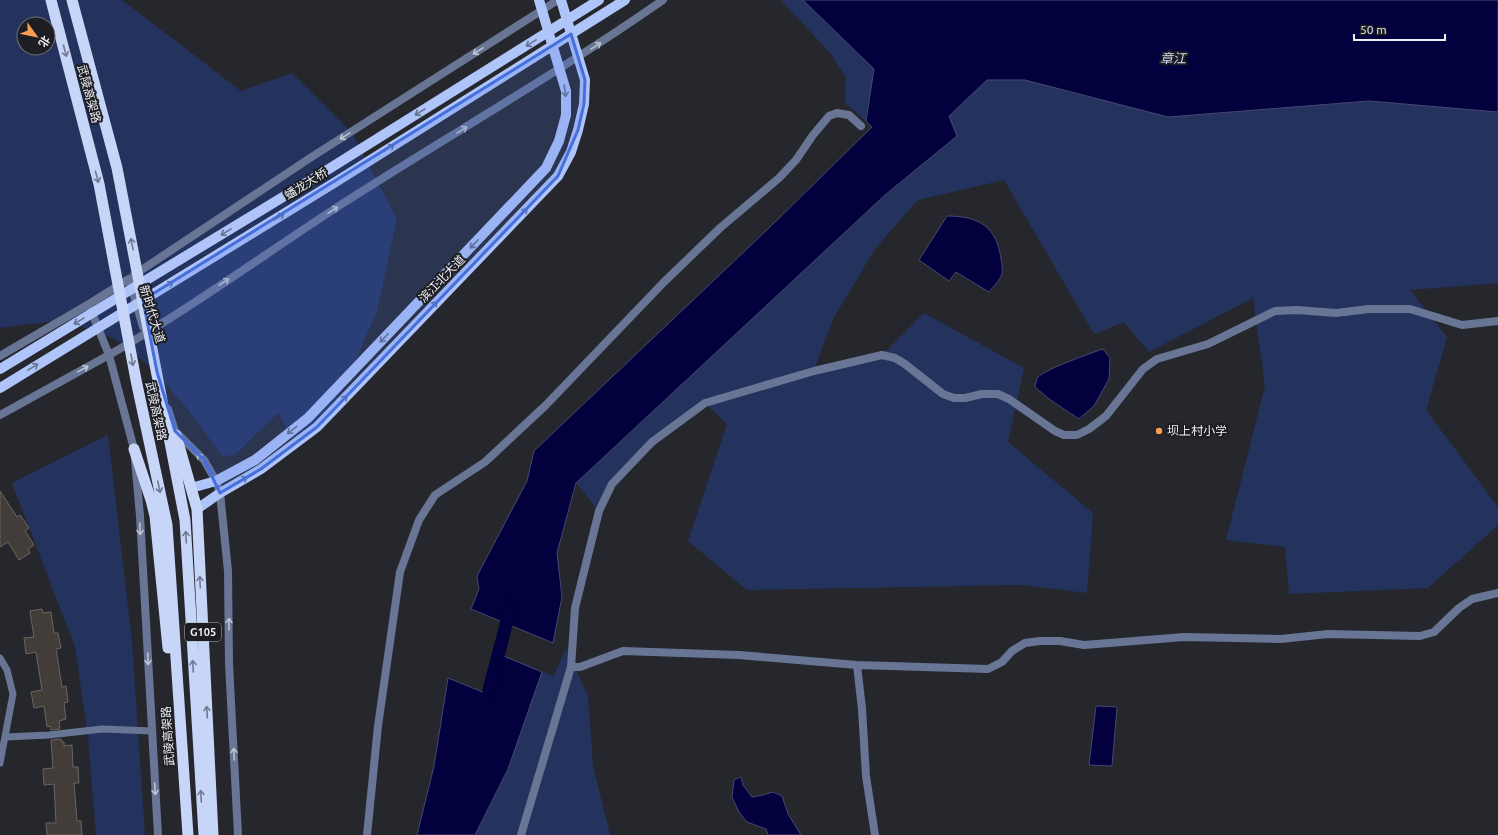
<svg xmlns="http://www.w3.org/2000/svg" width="1498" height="835" font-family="Ubuntu,'Noto Sans SC',sans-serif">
<rect width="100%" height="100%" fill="#25272d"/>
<path fill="#24335e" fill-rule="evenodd" d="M0,0H122L241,91L292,73L352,133L397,219L377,311L342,392L296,444L278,413L235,455L222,456L189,411L154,370L115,339L64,320L0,328ZM24,24H48V48H24Z
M781,0H803L874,69L866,121L845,103L846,78L831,54Z
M987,80H1025L1168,117L1369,101L1498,112V283L1410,290L1447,337L1426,410L1498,507V525L1428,588L1289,594L1285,547L1226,540L1265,386L1253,298L1149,352L1124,322L1094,334L1004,180L918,200L875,249L833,319L814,370L882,355L924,313L1024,368L1008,442L1093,513L1087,593L1023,585L747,590L688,541L727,424L705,403L652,442L612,484L599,511L576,483L885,195L903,180L949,116Z
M108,435L132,641L145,835H96L88,736L75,647L12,483Z
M566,648L588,696L593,766L610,835H475L508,769L542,672L554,676Z"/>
<path fill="#02003d" stroke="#484773" d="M803,0H1498V112L1369,101L1168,117L1025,80H987L949,116L957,136L885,195L576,483L557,553L562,597L553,643L471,609L479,589L477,576L527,481L534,451L769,228L872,127L866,121L874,69Z
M947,216C975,216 994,224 1000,253C1001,259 1003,268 1002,274C1000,280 993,287 989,292L956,272L949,281L919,260Z
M1103,349L1110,358L1109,379L1094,406L1079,419L1049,399L1035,387C1036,384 1036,379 1038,377C1046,369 1091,353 1103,349Z
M501,655L542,672L508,769L475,835H417L434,766L448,678L485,693Z
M1096,706L1117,707L1112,766L1089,765Z
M741,777L743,785L752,797L763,795L773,792L782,796L788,814L801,835H768L766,829L747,822L739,812L732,797L734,780Z"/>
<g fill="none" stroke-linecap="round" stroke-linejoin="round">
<path stroke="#02003d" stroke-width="13" d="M489,690L511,606"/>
</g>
<path fill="#433d3a" stroke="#6b6561" d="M0,491L17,517L20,515L29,528L25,531L34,545L28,549L30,553L19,560L8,542L0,547Z
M42,609L43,613L51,612L54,633H58L61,648L56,649L62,687L66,686L68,702L64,703L66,719L59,721L60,729L51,730L50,726L47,727L44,706L34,708L31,692L42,690L36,652L26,654L24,638L34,637L30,611Z
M61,739L62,742H64V746L72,745L73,767H78L79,783H74L77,821H81L82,835H47L46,823H56L54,784L44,785L43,769L53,768L51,740Z"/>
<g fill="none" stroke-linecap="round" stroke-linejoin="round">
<path stroke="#687595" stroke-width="7" d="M0,658L7,670L13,694L0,763
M6,737L49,735L102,729L152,731"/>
<path stroke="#687595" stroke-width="8" d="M857,665L862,709L866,776L875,835
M571,667L575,608L599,511L612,484L652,442L705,403L814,371L882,355L895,358L905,364L943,394L954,398H965L982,394H998L1009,399L1055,431L1064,435H1077L1089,429L1106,416L1143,369L1157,359L1208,344L1275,311L1297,310L1336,313L1369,309H1410L1462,325L1498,321
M367,835L378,726L400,572L419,520L435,495L485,462L545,406L664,282L720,228L779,178L796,160L813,135L829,116L837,113L849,115L861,126
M521,835L571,667H580L623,651L739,655L857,665L988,669L1002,662L1012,651L1025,643L1040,641H1060L1084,645L1184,637L1281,639L1328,634L1420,636L1434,632L1459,608L1472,599L1498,593"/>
<path stroke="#687595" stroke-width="8" d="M134,275L310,158L558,0
M90,308L109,355C190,309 266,253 345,202C451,134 560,72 663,0
M0,356L89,304L129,279L143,327
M168,409L175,431L204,460L216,481L220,493L228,571L229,664L238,835
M0,415L109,355L134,449L140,516L158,835"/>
<path stroke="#afc5fa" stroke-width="10" d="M0,369L324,172L599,0
M0,388L334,183L625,0
M191,488L216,481L255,460L308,418L546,168L559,141L566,115V91L539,0
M197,509L220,493L261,469L317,427L558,176L571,152L578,130L584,104L585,80L561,0"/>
<path stroke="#c6d5f8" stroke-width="11" d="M51,0L99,184L136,380L167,525L188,835
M72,0L117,168L185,520L204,835
M176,435L197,509L213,835
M134,449L151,500L155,516L168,648"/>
</g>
<defs><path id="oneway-shaft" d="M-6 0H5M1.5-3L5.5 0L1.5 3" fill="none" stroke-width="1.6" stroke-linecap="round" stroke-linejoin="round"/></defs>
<g stroke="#66728e">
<use href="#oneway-shaft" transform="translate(531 43) rotate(148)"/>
<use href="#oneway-shaft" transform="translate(565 91) rotate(82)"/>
<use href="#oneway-shaft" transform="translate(420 112) rotate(148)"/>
<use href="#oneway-shaft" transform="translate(389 148) rotate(-32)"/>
<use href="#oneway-shaft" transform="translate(523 213) rotate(-46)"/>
<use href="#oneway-shaft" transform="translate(279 217) rotate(-32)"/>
<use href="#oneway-shaft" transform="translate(226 232) rotate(149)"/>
<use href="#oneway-shaft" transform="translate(474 244) rotate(134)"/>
<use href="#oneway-shaft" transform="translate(168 285) rotate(-32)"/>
<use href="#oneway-shaft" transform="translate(433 306) rotate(-46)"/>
<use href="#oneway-shaft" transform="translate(79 321) rotate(149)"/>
<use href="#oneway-shaft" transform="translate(384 338) rotate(134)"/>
<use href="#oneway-shaft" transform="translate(33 367) rotate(-32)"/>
<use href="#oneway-shaft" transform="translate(343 400) rotate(-46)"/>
<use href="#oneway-shaft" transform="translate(292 430) rotate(142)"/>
<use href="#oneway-shaft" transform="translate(242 480) rotate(-30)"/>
</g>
<g stroke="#bec4d1">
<use href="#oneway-shaft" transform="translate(596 46) rotate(-32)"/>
<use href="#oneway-shaft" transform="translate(478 51) rotate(148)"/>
<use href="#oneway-shaft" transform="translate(462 130) rotate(-32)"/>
<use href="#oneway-shaft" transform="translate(345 136) rotate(148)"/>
<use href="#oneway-shaft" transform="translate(333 210) rotate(-33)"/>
<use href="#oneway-shaft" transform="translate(224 282) rotate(-33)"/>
<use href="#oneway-shaft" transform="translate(83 369) rotate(-29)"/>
<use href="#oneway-shaft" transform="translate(201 458) rotate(-132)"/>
<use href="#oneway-shaft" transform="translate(140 529) rotate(89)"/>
<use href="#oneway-shaft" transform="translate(229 624) rotate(-90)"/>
<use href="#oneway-shaft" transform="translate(148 659) rotate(87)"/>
<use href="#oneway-shaft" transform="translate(234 754) rotate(-93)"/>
<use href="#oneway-shaft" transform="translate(155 789) rotate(87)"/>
</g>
<g stroke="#717a8e">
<use href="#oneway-shaft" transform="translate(65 51) rotate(75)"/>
<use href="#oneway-shaft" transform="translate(97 177) rotate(75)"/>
<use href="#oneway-shaft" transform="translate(132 244) rotate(-101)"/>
<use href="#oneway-shaft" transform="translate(132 360) rotate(79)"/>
<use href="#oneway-shaft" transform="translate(159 487) rotate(78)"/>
<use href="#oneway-shaft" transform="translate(186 537) rotate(-93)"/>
<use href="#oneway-shaft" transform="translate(200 582) rotate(-93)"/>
<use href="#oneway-shaft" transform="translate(193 666) rotate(-93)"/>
<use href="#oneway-shaft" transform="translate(207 712) rotate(-93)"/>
<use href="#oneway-shaft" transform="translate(201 796) rotate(-93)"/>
</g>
<path fill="#476edd" fill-opacity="0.2" stroke="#476edd" stroke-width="3" stroke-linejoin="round" d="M571,34L585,80L584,104L578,130L558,176L317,427L261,469L220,493L204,460L175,431L157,372L143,300Z"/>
<circle fill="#fc9d54" stroke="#1c1e23" stroke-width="1.5" cx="1159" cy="431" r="4"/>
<g text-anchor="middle" stroke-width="4" stroke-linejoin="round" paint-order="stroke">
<rect fill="#1c1e23" stroke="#aeb0b4" stroke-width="1" x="185" y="623" width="36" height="18" rx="3"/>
<g font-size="11" font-weight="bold" fill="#edeef2">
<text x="203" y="636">G105</text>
</g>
<g font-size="12" fill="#edeef2" stroke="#1c1e23">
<text transform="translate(89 94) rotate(75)" y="4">武陵高架路</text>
<text transform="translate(306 184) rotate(-32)" y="4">蟠龙大桥</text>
<text transform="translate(442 279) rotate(-46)" y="4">滨江北大道</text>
<text transform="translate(152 314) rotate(73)" y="4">新时代大道</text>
<text transform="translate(156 411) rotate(78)" y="4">武陵高架路</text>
<text transform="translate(168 736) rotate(-94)" y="4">武陵高架路</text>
</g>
<g font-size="12" fill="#edeef2" stroke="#1c1e23" text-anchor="start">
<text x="1167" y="435">坝上村小学</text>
</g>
<g font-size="13" font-style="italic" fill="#d3dcf0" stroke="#1c1e23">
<text x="1173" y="63">章江</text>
</g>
</g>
<g transform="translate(36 36) rotate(123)"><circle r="19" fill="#1c1e23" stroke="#707176"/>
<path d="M0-3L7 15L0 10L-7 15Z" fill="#fc9d54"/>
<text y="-6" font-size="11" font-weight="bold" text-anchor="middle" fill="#edeef2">北</text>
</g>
<path d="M1354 34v6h91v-6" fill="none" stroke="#edeef2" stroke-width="2"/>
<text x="1360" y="34" font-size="12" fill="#edeef2" stroke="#1c1e23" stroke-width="3" paint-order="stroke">50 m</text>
</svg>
